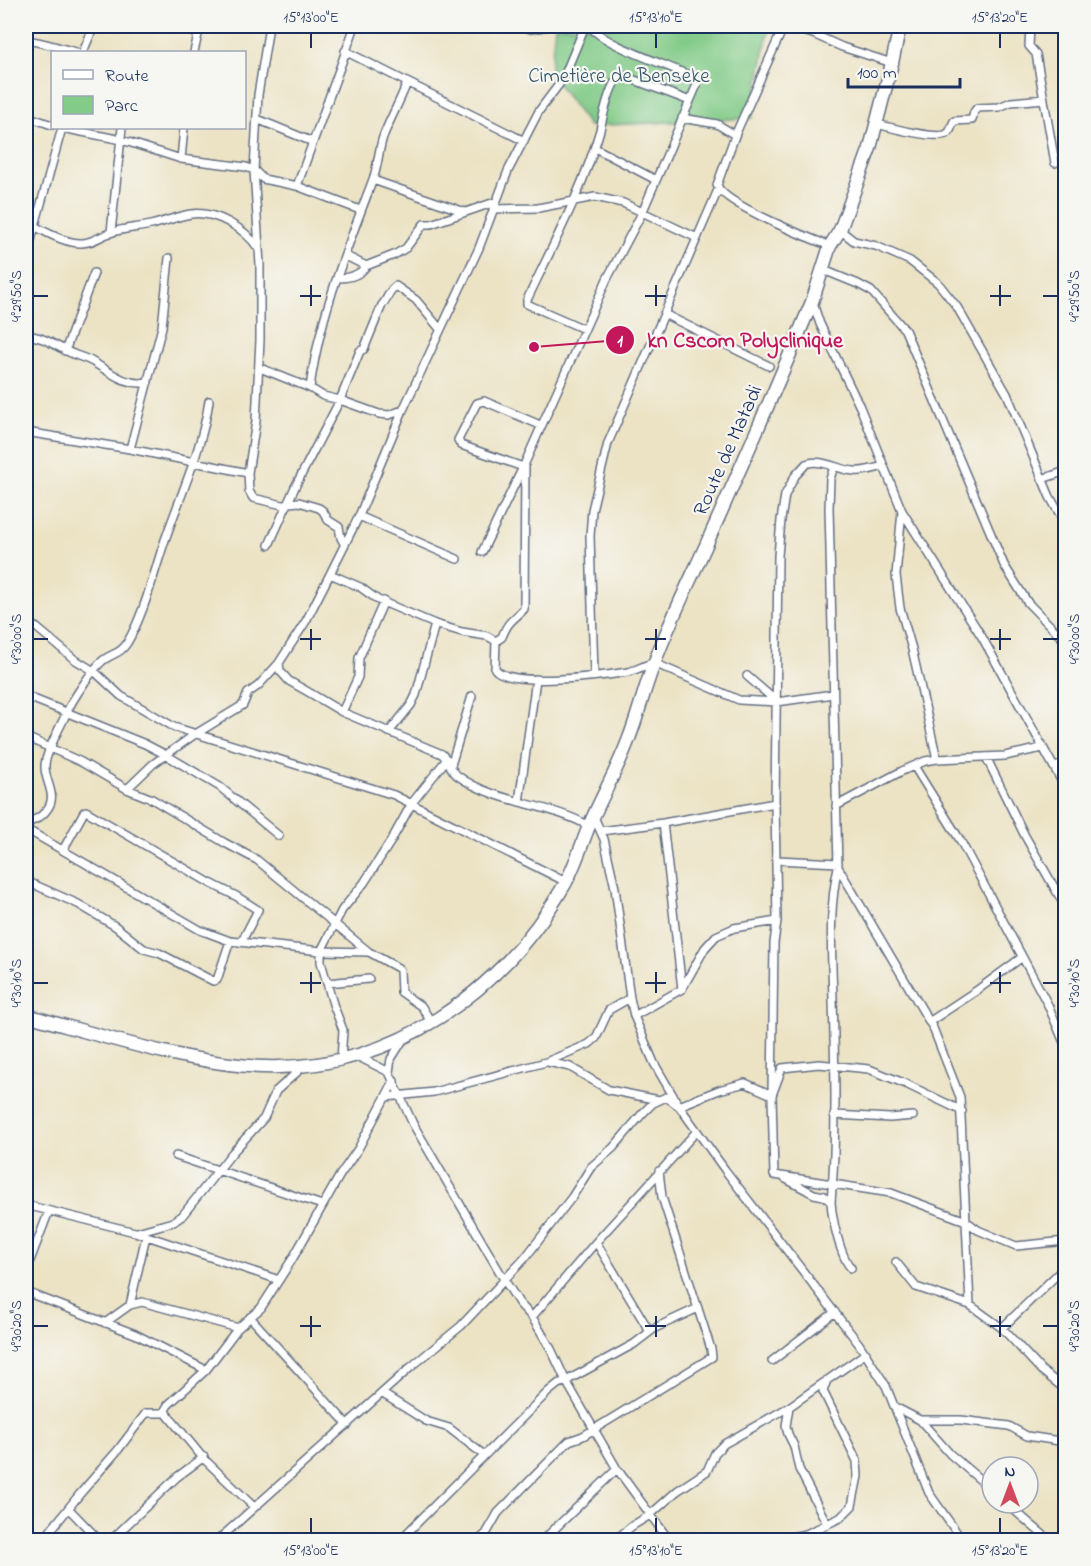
<svg xmlns="http://www.w3.org/2000/svg" width="1091" height="1566" font-family="'Indie Flower',sans-serif">
<rect width="100%" height="100%" fill="#f6f6f2"/>
<filter id="ink" filterUnits="userSpaceOnUse"><feTurbulence type="fractalNoise" baseFrequency=".0167" numOctaves="2"/><feDisplacementMap in="SourceGraphic" scale="12" xChannelSelector="R" yChannelSelector="G"/><feConvolveMatrix kernelMatrix="1 2 1 2 8 2 1 2 1" color-interpolation-filters="sRGB"/></filter>
<filter id="wash" filterUnits="userSpaceOnUse"><feTurbulence type="fractalNoise" baseFrequency=".008" numOctaves="4" result="noise"/><feDisplacementMap in="SourceGraphic" scale="24" xChannelSelector="R" yChannelSelector="G"/><feGaussianBlur stdDeviation="1.35" result="paint"/><feColorMatrix in="noise" values="0 0 0 0 0 0 0 0 0 0 0 0 0 0 0 0 0 1.4 0 .05"/><feComposite in="paint" operator="in"/></filter>
<g filter="url(#wash)">
<rect width="100%" height="100%" fill="#ece3c5"/>
<path fill="#82cb88" stroke="#4e7d73" stroke-width="1.5" d="M555,26H769L752,118L589,126L550,74Z"/>
</g>
<g filter="url(#ink)">
<g fill="none" stroke-linecap="round" stroke-linejoin="round">
<g stroke="#646e82" stroke-width="10">
<path id="street" d="M269,26L258,95L254,170L260,265V340L256,421L248,473L249,491L253,498L287,506
M522,26L531,29L549,26
M784,26L736,133L717,185C723,204 809,238 830,246
M788,26L813,34L842,47L892,63
M1030,26L1029,46L1036,54L1055,163
M26,40C43,42 59,48 76,52
M345,51L524,141
M83,52L94,26
M194,52L200,26
M26,116L52,125
M682,118L717,124L735,135
M257,119L313,142
M877,124C888,127 940,141 948,133C951,131 952,124 954,121L972,120L974,112L977,108L999,107L1011,102L1044,99
M62,128L122,140L181,159L246,167L254,170L263,179L297,186L360,210
M595,148L656,180
M181,159L184,128
M373,180L465,212
M297,186L355,26
M493,209L538,208L595,197L623,203L697,238
M26,220C38,229 64,243 80,243C91,244 100,236 110,233C123,228 138,228 151,225C164,222 178,216 191,214C215,211 245,228 258,248
M840,230L854,241L876,246L910,261L938,283L957,307L1007,394L1050,497L1066,525
M111,232L122,128
M346,256L366,266
M26,258L62,128
M821,269L858,284L871,291L905,330L1004,565L1028,603L1066,642
M338,278C349,278 360,275 366,266L394,255L406,248L424,224H431L495,202
M813,303L820,324L860,407L902,511L982,637L1066,789
M664,314L769,366
M584,329L527,304V300C553,245 583,189 600,130C603,116 610,82 621,75L690,101
M26,335C46,338 48,342 65,350C73,355 83,357 91,361C109,371 126,387 148,382
M65,351L94,273
M260,368L310,388L323,396L340,400L379,414L389,415L403,410
M310,388C319,318 347,248 372,182C378,168 378,152 383,137C390,119 400,101 407,83
M26,432L130,449L248,473
M130,449L162,327L169,258
M523,467L461,445L458,440L477,403L484,401L540,425
M834,467L830,479L829,508L838,867C828,911 832,956 833,1000C835,1067 837,1135 831,1202C832,1218 840,1256 851,1268
M1042,479L1066,471
M289,503L299,502L319,508L323,511L328,520L339,527L341,538L345,545
M902,511L896,575L900,608L912,649L937,759
M359,516L457,559
M269,545L295,487L340,400L360,351L364,349L382,305C388,299 389,289 396,286L416,300L440,329
M482,552L525,463L607,279L642,213L699,80C675,67 604,46 590,26
M330,574L360,587L378,600L435,624L462,632L487,636L496,641L495,669C510,688 603,676 628,672C637,670 644,665 654,663L739,700L777,702L833,694
M26,622L37,628L74,659L94,671L121,696L174,727L394,795L566,882
M496,641L502,637C509,619 513,621 524,609L525,465
M279,663L280,671L289,681L310,693L342,712L442,754C449,761 451,771 458,776C497,804 549,803 589,826
M594,675L590,536L592,510L608,443L718,190
M747,676L777,702
M26,696L145,744L166,755L220,787L279,836
M342,712L358,677L359,658L384,601
M389,732L411,705L416,695L435,624
M26,737L81,762L127,789L152,799L225,843L257,860L369,952L398,968L400,970L401,992L422,1007L431,1022
M986,757L1025,836L1066,908
M451,765L472,696
M914,766L960,840L1048,1005L1066,1047
M1054,767L1066,764
M127,789L153,764L194,735L243,705L248,693L258,686L279,663L306,621L330,574L359,516L403,410L479,248L508,171L539,111L563,79L585,26
M519,802L536,679
M836,806L902,771L925,761L937,759L1005,756L1042,748
M594,817L604,839L615,888L630,998L634,1016L654,1063L679,1106L725,1170L859,1344L886,1386L929,1493L962,1540
M26,823C33,821 40,818 45,812C60,796 44,783 45,765C46,751 60,728 66,714C71,702 94,666 105,659C114,653 121,653 127,643C144,615 154,572 165,540C181,494 202,449 209,401
M663,823L682,989
M26,829L200,930L230,941L321,951L369,952
M601,831L663,823L775,803
M63,850L84,812L86,811L210,883L236,896L258,910L242,941
M777,860L838,863
M838,867L933,1028L960,1097L970,1305L1002,1328L1041,1370L1066,1390
M26,881L78,904L115,926L144,949L159,953L213,981L217,980L230,941
M327,983L369,979
M634,1016L682,989L705,948L716,936L734,928L777,921
M929,1022L976,991L1021,958
M357,1056L389,1072
M341,1060L343,1030L333,1004L321,962V951L342,910L364,883L391,841L412,803L447,759
M548,1062L570,1067L609,1090L659,1100
M386,1097L434,1092L546,1062L589,1044L596,1038L609,1010L630,998
M962,1111L906,1084L869,1069L819,1064L782,1068L772,1095L774,1175L891,1193L966,1221L978,1230L1016,1246L1066,1241
M834,1115L890,1118L913,1116
M176,1156L322,1205
M786,1179L814,1194L824,1196L831,1202
M26,1205L135,1232L279,1280
M137,1232L173,1222L182,1216L232,1153L264,1118L276,1091L304,1066
M596,1242L650,1332
M896,1262L916,1287L970,1305
M26,1271L49,1211
M26,1292L135,1334L206,1370
M130,1305L146,1236L144,1232
M250,1317L348,1425
M532,1317L596,1242L697,1131
M105,1323L130,1305L142,1302L238,1328
M1002,1328L1066,1266
M772,1361L835,1312
M383,1394L426,1421L449,1428L484,1455
M789,1407L786,1426L788,1434L794,1446L799,1469L827,1524
M895,1407L920,1420L950,1454L992,1490
M166,1413L165,1410L168,1405L206,1370L238,1328L261,1308L293,1258L340,1175L358,1149L394,1081
M920,1420H961L1009,1426L1027,1436L1066,1442
M1006,1503L1049,1540
M69,1509L99,1540
M43,1540L79,1495L118,1450L146,1413H166L203,1458L254,1507
M111,1540L177,1477L204,1457
M218,1540L411,1367L461,1326L525,1258L572,1197L591,1167L613,1148L642,1114L653,1103L666,1097L679,1106L719,1090L745,1083L772,1095L774,943L777,921L775,803L778,556L781,520L785,495L795,476L806,464C821,458 838,470 854,471C864,472 873,469 883,466
M400,1540L548,1392L558,1384L566,1381L551,1349L532,1317L519,1303L505,1281L413,1124L389,1072L391,1059L403,1040
M479,1540L486,1534L498,1513L569,1441L583,1436L712,1357L711,1349L662,1197L659,1171
M543,1540L617,1469
M615,1540L632,1526L650,1515L677,1491L707,1471L715,1453L724,1444L789,1407L866,1353
M669,1540L617,1469L566,1381L634,1344L655,1328L698,1308
M776,1540L806,1534L840,1518L852,1506L858,1476L857,1461L823,1391L827,1380"/>
</g>
<g stroke="#646e82" stroke-width="15">
<path id="highway" d="M26,1015C100,1035 188,1064 264,1067C393,1071 502,992 565,884C575,866 581,846 589,826C601,798 617,770 628,741C638,716 644,689 654,664C669,623 689,583 707,543C743,463 778,383 812,302L830,246L840,230L870,148L892,63L900,26"/>
</g>
<use href="#street" stroke="#fff" stroke-width="7"/>
<use href="#highway" stroke="#fff" stroke-width="12"/>
</g>
</g>
<path fill="none" stroke="#1b2f5e" stroke-width="2" d="M311,33V48M656,33V48M1000,33V48M311,285V306M656,285V306M1000,285V306M33,296H48M300,296H321M645,296H666M990,296H1011M1043,296H1058M311,629V650M656,629V650M1000,629V650M33,639H48M300,639H321M645,639H666M990,639H1011M1043,639H1058M311,972V993M656,972V993M1000,972V993M33,983H48M300,983H321M645,983H666M990,983H1011M1043,983H1058M311,1316V1337M656,1316V1337M1000,1316V1337M33,1326H48M300,1326H321M645,1326H666M990,1326H1011M1043,1326H1058M311,1518V1533M656,1518V1533M1000,1518V1533"/>
<g text-anchor="middle" stroke-width="4.5" stroke-linejoin="round" paint-order="stroke">
<g font-size="21" fill="#355668" stroke="#f6f6f2">
<text x="619" y="82">Cimetière de Benseke</text>
</g>
<g font-size="21" fill="#1b2f5e" stroke="#f6f6f2">
<text transform="translate(727 450) rotate(-66)" y="7">Route de Matadi</text>
</g>
</g>
<path fill="none" stroke="#c2185b" stroke-width="2" d="M534 347L620 340"/>
<g fill="#c2185b" stroke="#f6f6f2" stroke-width="2">
<circle cx="534" cy="347" r="6"/>
<circle cx="620" cy="340" r="15"/>
</g>
<g font-size="18" text-anchor="middle" font-weight="bold" fill="#fff">
<text x="620" y="346">1</text>
</g>
<g font-size="22" text-anchor="middle" font-weight="bold" fill="#c2185b" stroke="#f6f6f2" stroke-width="4.5" stroke-linejoin="round" paint-order="stroke">
<text x="745" y="347">kn Cscom Polyclinique</text>
</g>
<rect width="1091" height="1566" fill="none" stroke="#f6f6f2" stroke-width="66"/>
<rect x="51" y="51" width="195" height="78" fill="#f6f6f2" stroke="#9ea6b7" stroke-width="1.5"/>
<rect x="63" y="70" width="30" height="9" fill="#ffffff" stroke="#9ea6b7" stroke-width="1.5"/>
<text x="105" y="81" font-size="18" fill="#1b2f5e">Route</text>
<rect x="63" y="96" width="30" height="18" fill="#82cb88" stroke="#9ea6b7" stroke-width="1.5"/>
<text x="105" y="111" font-size="18" fill="#1b2f5e">Parc</text>
<g transform="translate(1010 1485)"><circle r="28" fill="#f6f6f2" stroke="#9ea6b7" stroke-width="1.5"/>
<path d="M0-4.5L10 22L0 15L-10 22Z" fill="#d1495b"/>
<text y="-9" font-size="16" font-weight="bold" text-anchor="middle" fill="#1b2f5e">N</text>
</g>
<path d="M848 78v9h112v-9" fill="none" stroke="#1b2f5e" stroke-width="3"/>
<text x="857" y="78" font-size="18" fill="#1b2f5e" stroke="#f6f6f2" stroke-width="4.5" paint-order="stroke">100 m</text>
<rect x="33" y="33" width="1025" height="1500" fill="none" stroke="#1b2f5e" stroke-width="2"/>
<g font-size="15" text-anchor="middle" fill="#1b2f5e">
<text x="311" y="22">15°13'00"E</text>
<text x="656" y="22">15°13'10"E</text>
<text x="1000" y="22">15°13'20"E</text>
<text transform="translate(16 296) rotate(-90)" y="5">4°29'50"S</text>
<text transform="translate(1074 296) rotate(-90)" y="5">4°29'50"S</text>
<text transform="translate(16 639) rotate(-90)" y="5">4°30'00"S</text>
<text transform="translate(1074 639) rotate(-90)" y="5">4°30'00"S</text>
<text transform="translate(16 983) rotate(-90)" y="5">4°30'10"S</text>
<text transform="translate(1074 983) rotate(-90)" y="5">4°30'10"S</text>
<text transform="translate(16 1326) rotate(-90)" y="5">4°30'20"S</text>
<text transform="translate(1074 1326) rotate(-90)" y="5">4°30'20"S</text>
<text x="311" y="1555">15°13'00"E</text>
<text x="656" y="1555">15°13'10"E</text>
<text x="1000" y="1555">15°13'20"E</text>
</g>
</svg>
